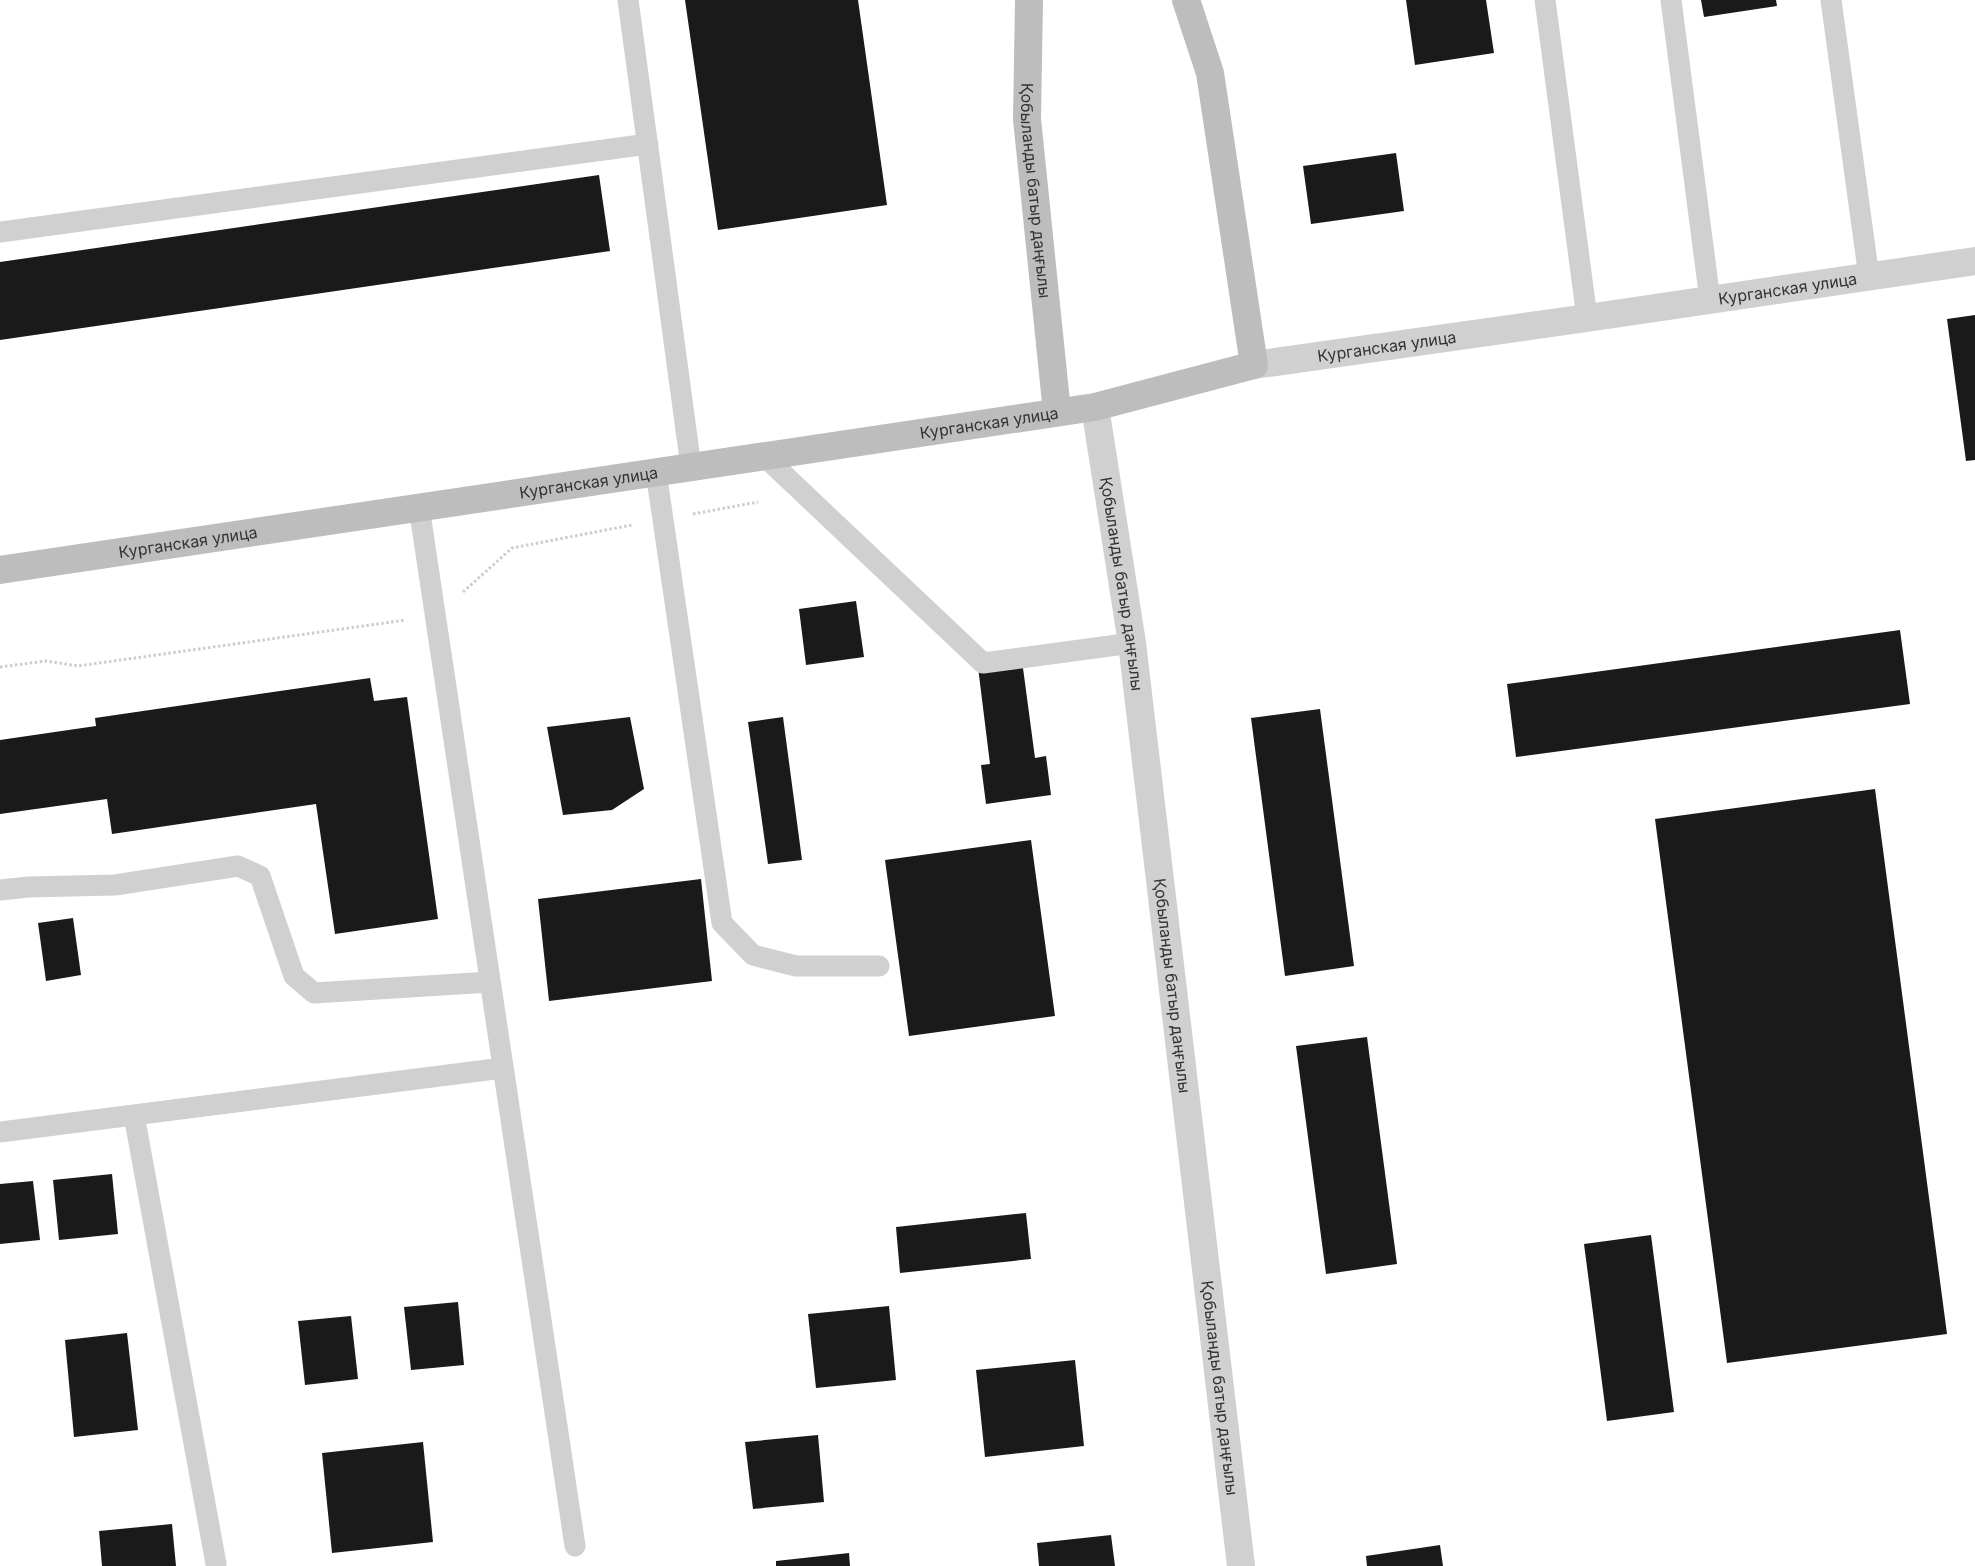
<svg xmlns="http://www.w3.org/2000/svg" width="1975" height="1566" font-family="Inter,sans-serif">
<rect width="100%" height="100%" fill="#fff"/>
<path fill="#1a1a1a" d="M685,0H858L887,205L718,230Z
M1406,0H1486L1494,53L1415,65Z
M1701,0H1776L1777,6L1704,17Z
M1396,153L1404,211L1311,224L1303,166Z
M599,175L610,251L0,340V262Z
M1975,315V460L1966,461L1947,319Z
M856,601L864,657L806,665L799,609Z
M1900,630L1910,704L1516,757L1507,684Z
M1021,653L1035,758L1046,756L1051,795L986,804L981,765L990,764L977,659Z
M370,678L374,701L407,697L438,919L335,934L316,804L112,834L107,799L0,814V740L96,726L95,718Z
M1320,709L1354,966L1285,976L1251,718Z
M630,717L644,789L612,810L563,815L547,727Z
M783,717L802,860L768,864L748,722Z
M1875,789L1947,1334L1727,1363L1655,819Z
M1031,840L1055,1016L909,1036L885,860Z
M701,879L712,981L549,1001L538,899Z
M73,918L81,975L46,981L38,923Z
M1367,1037L1397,1264L1326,1274L1296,1046Z
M112,1174L118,1234L59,1240L53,1180Z
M33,1181L40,1240L0,1244V1184Z
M1026,1213L1031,1259L900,1273L896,1227Z
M1651,1235L1674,1412L1607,1421L1584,1244Z
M458,1302L464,1365L411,1370L404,1307Z
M889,1306L896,1380L816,1388L808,1314Z
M351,1316L358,1379L305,1385L298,1321Z
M127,1333L138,1430L74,1437L65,1340Z
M1075,1360L1084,1446L985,1457L976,1370Z
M818,1435L824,1502L753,1509L745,1442Z
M423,1442L433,1542L332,1553L322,1453Z
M172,1524L176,1566H102L99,1531Z
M1111,1535L1115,1566H1039L1037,1543Z
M1440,1545L1443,1566H1367L1366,1556Z
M849,1553L850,1566H776V1561Z"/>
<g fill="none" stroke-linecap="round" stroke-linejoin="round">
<path stroke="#cdcdcd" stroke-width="3" stroke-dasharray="2.5 2.5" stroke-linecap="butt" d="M693,514L758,502
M463,592L512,548L632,525
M0,667L46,661L78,666L406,620"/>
<path stroke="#d0d0d0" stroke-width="21" d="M628,0L691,467
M1545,0L1587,318
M1671,0L1710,300
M1831,0L1869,277
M0,232L648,144
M764,456L983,663L1132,643
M656,472L722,923L753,955L796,966H879
M419,507L575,1546
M0,890L28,887L115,885L238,866L260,876L294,976L314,993L490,982
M134,1115L216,1564
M0,1132L503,1068"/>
<g stroke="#d0d0d0" stroke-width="28">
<path id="s1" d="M1254,365L1587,318L1975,261"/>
<path id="s2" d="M1095,407L1132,643L1241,1566"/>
</g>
<g stroke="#bdbdbd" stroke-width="28">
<path id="s3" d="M1029,0L1027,119L1057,412"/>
<path id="s4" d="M0,570L1095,407L1254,365L1210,73L1186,0"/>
</g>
</g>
<g text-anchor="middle" stroke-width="5" stroke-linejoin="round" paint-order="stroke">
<g font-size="16" fill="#333" stroke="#fff">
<text dy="6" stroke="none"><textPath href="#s3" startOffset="191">Қобыланды батыр даңғылы</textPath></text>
<text dy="6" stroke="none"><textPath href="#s1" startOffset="539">Курганская улица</textPath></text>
<text dy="6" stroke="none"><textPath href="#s1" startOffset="134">Курганская улица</textPath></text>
<text dy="6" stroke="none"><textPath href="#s4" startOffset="1000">Курганская улица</textPath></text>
<text dy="6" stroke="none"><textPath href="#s4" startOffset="595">Курганская улица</textPath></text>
<text dy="6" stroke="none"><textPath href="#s4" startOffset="190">Курганская улица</textPath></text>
<text dy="6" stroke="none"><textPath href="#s2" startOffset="179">Қобыланды батыр даңғылы</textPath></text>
<text dy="6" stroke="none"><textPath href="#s2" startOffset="584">Қобыланды батыр даңғылы</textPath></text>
<text dy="6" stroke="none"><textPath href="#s2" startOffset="989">Қобыланды батыр даңғылы</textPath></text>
</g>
</g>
</svg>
